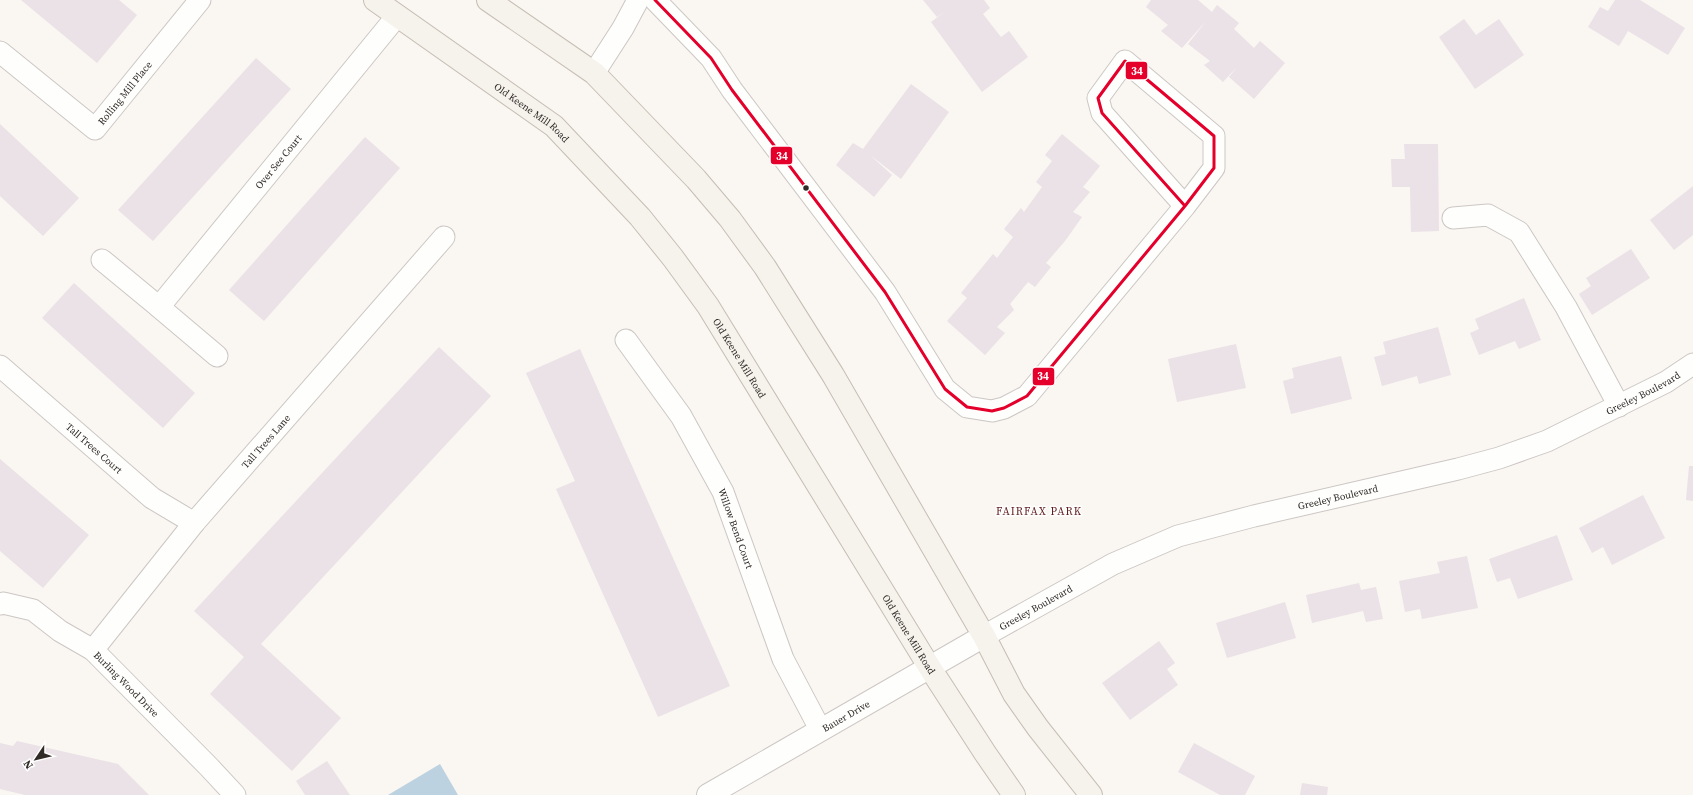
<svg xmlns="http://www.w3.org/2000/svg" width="1693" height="795" font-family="'Source Serif 4',serif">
<rect width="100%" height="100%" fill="#faf6f2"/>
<path fill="#bdd2e1" d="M440,764L458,795H388Z"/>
<path fill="#eae2e7" d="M21,0H119L137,15L97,63Z
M923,0H984L990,8L983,14L1001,37L1009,31L1028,57L982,92L931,22L946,11L937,17Z
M1151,0H1198L1212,12L1217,5L1239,23L1234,29L1254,48L1260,41L1285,63L1254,99L1229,77L1237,67L1223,82L1204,65L1210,61L1188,44L1206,21L1182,48L1161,31L1168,25L1146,7Z
M1615,0H1640L1685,28L1668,55L1628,31L1619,46L1588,27L1600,7L1608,11Z
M1464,19L1476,35L1499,19L1524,55L1475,89L1439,37Z
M256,58L291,89L153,241L118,210Z
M911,84L949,112L901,179L870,155L892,175L874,197L836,165L853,143L863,149Z
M0,124L79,198L43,236L0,196Z
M1062,134L1100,166L1083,187L1090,192L1073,212L1082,217L1065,241L1046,263L1051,267L1035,287L1028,282L1010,304L1014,310L997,327L1005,333L985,355L947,321L967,298L961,293L993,254L997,258L1013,237L1004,229L1021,208L1024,212L1042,187L1036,182L1052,161L1045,155Z
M365,137L400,168L264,321L229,290Z
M1404,144H1438L1439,231L1411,232L1410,187H1392L1391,159H1405Z
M1693,186V235L1674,250L1650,220Z
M1631,249L1650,278L1592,315L1579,294L1591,286L1586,278Z
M74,283L195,393L163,428L42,318Z
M1524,298L1541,340L1519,349L1515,341L1479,355L1470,333L1479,329L1475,319Z
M1438,327L1451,375L1419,384L1417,376L1382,386L1374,357L1386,354L1383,342Z
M1236,344L1246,388L1177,402L1168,359Z
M439,347L491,396L261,644L341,718L292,771L210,694L244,657L194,611Z
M580,349L730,686L658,717L556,489L575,481L526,373Z
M1341,356L1352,399L1291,414L1283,381L1294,378L1292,368Z
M0,459L89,535L43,588L0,551Z
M1689,466H1693V501L1686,500Z
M1643,495L1665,538L1612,565L1603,547L1592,553L1579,528Z
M1557,535L1573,580L1518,599L1510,578L1497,582L1489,559Z
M1467,556L1478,608L1422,619L1420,609L1405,612L1399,581L1440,573L1437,562Z
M1359,583L1361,590L1376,587L1383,619L1366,622L1363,611L1312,623L1306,595Z
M1285,602L1296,638L1227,658L1216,623Z
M1159,641L1175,663L1167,669L1178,685L1130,720L1102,683Z
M17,741L118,764L149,795H25L0,789V743L13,746Z
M1194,743L1255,776L1245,795H1220L1178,772Z
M327,761L350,795H305L296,781Z
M1302,783L1328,787L1327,795H1300Z"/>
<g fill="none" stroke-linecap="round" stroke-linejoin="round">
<g stroke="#ccc7c4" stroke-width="23">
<g id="minor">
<path d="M655,0L711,58L732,90L885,292L945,389L967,407L992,411L1004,408L1027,396L1185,206L1214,168V136L1125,61L1098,98L1102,113L1185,206"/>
<path id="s1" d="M0,52L95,129L200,0"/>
<path d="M594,73L623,28L638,0"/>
<path d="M1453,218L1488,215L1519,232L1566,307L1619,406"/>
<path d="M102,260L159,307"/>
<path id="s2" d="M626,340L681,416L723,492L783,659L820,729"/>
<path id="s3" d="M217,356L159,307L397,16"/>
<path id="s4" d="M0,366L152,498L194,523"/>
<path id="s5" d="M0,604L3,603L33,610L60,631L93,650L209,767L235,795"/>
<path id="s6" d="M984,636L1113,564L1178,536L1254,516L1458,469L1499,458L1547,441L1666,382L1693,364"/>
<path id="s7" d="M93,650L194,523L444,237"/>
</g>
</g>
<g stroke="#ccc7c4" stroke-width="24">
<g id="tertiary">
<path id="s8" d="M708,795L984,636"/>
</g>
</g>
<g stroke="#c5beb3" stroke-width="24">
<g id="primary">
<path id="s9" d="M375,0L554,126L640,217L673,258L708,306L930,668L985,753L1014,795"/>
<path d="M488,0L594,73L696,179L730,219L765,267L833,375L984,636L1014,694L1038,728L1091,795"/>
</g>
</g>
<use href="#minor" stroke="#fefefd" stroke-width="21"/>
<use href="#tertiary" stroke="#fefefd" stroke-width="22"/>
<use href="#primary" stroke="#f6f2ec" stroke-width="22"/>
<g stroke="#fff" stroke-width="6">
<path id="bus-1" d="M655,0L711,58L732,90L885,292L945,389L967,407L992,411L1004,408L1027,396L1185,206L1214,168V136L1125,61L1098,98L1102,113L1185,206"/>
</g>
<use href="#bus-1" stroke="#e4002b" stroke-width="3"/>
</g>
<circle fill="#302b27" stroke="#fff" stroke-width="1.5" cx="806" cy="188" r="3.5"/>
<g text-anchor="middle" stroke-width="3" stroke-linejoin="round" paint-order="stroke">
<g font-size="10" fill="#302b27" stroke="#fff">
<text dy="4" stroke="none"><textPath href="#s1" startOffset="169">Rolling Mill Place</textPath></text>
<text dy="4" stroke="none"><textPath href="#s9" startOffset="193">Old Keene Mill Road</textPath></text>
<text dy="4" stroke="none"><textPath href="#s3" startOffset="264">Over See Court</textPath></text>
<text dy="4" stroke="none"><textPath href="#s9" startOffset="517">Old Keene Mill Road</textPath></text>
<text dy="4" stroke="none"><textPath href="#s6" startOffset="707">Greeley Boulevard</textPath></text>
<text dy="4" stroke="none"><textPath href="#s7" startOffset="271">Tall Trees Lane</textPath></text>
<text dy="4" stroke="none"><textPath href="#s4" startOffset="125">Tall Trees Court</textPath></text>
<text dy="4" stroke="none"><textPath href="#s6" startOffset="383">Greeley Boulevard</textPath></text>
<text dy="4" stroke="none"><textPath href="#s2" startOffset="219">Willow Bend Court</textPath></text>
<text dy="4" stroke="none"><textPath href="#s6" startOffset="59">Greeley Boulevard</textPath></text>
<text dy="4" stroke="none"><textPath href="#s9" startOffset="841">Old Keene Mill Road</textPath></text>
<text dy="4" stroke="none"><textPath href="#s5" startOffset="154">Burling Wood Drive</textPath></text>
<text dy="4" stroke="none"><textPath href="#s8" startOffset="159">Bauer Drive</textPath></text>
</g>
<g font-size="11" letter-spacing="1" fill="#601b1d" stroke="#fff">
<text x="1039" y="515">FAIRFAX PARK</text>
</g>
</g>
<g stroke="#fff" stroke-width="1.5">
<rect x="1125" y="61" width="23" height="19" rx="4" fill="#e4002b"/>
<rect x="770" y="146" width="23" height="19" rx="4" fill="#e4002b"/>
<rect x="1032" y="367" width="23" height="19" rx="4" fill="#e4002b"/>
</g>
<g font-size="11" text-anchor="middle" font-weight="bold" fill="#fff">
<text x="1137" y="75">34</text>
<text x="782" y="160">34</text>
<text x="1043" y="380">34</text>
</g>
<g transform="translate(36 759) rotate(235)" stroke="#ffffff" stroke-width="3" paint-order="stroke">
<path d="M0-3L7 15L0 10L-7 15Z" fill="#302b27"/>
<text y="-6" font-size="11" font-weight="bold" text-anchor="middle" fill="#302b27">N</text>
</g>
</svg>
